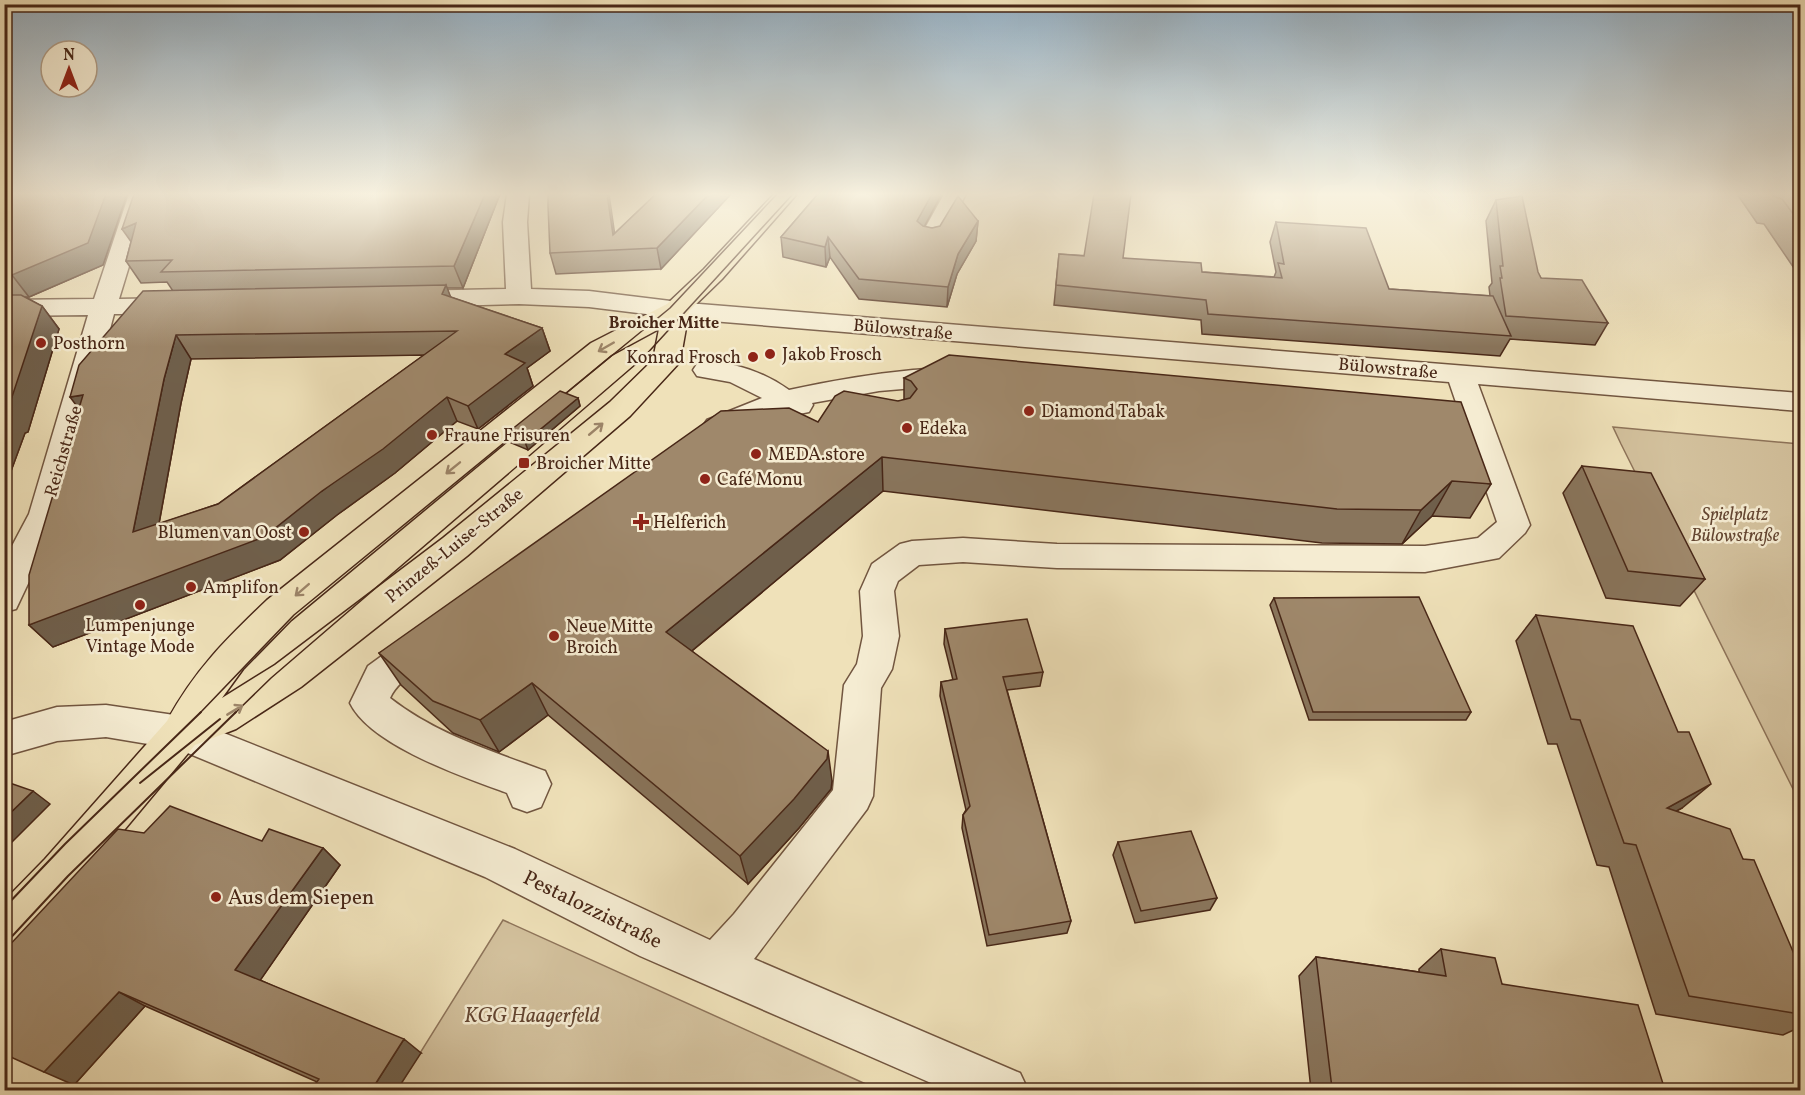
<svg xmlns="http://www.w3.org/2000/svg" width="1805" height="1095" font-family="Vollkorn,serif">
<rect width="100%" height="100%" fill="#efe1b9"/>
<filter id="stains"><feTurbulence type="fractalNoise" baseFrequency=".00333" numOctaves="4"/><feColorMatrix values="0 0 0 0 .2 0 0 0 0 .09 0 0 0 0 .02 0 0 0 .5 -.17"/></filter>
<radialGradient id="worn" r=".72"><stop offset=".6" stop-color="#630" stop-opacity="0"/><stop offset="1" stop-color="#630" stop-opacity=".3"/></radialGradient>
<path fill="#d3c19d" stroke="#8e745a" stroke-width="1.5" d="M1613,427L1800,444V803L1621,444Z
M503,920L879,1090H397Z"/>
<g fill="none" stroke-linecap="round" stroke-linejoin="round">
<g stroke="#725640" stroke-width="3">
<path id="minor" d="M129,194H151L119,299L174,298L183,301L187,306L183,311L174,314H114L61,514L16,609L4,612V561L29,514L88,315L4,316V300L94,299Z
M507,194H529L527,222L531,289L589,291L687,303L1800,393V411L1478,384L1530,525L1525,533L1499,558L1425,572L1057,568L963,562L919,565L898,581L894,591L899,636L892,669L881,688L873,796L867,809L754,959L1020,1073L1028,1090H947L640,956L485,877L178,749L106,737L57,741L4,756V722L57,707L106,705L181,716L515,849L710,940L734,914L833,790L844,685L857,664L863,636L860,591L872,564L900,544L912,541L963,538L1057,544L1425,546L1478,538L1497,522L1449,382L687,319L589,307L519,304L409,307L400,304L396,299L400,294L409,291L506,289L503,222Z
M944,194H966L939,244L931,246L923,244L919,239Z
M707,361C737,363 765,373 789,390C830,381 871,374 913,370C928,369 944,366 959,370L963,376L959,382L949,385L879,391L812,403L813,405L809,412L799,414L784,410L717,437L707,434L702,427L707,420L762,398L730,382L697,376L693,370L697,364Z
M425,629L438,634L443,644C431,667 401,674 390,698C436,734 491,751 545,771L551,784L541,807L527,812L513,807L507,793C464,777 371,746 350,703L368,666L412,634Z"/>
</g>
<g stroke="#482717" stroke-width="3">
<path id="major" d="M774,194H797L722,279L689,311L680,362L630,416L467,556L301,687L236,729L195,745L75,889L20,949L4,955V901L45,859L167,721C195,670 225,640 267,600L591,343L667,304L704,269ZM659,329L653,360L610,402L443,538L275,665L222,698L243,669L291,620L611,355Z"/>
</g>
<use href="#minor" fill="#f5ecd2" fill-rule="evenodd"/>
<use href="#major" fill="#efe1b9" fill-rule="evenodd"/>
<path stroke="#482717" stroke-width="1.5" d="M554,403L670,308L777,194
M200,713L294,615L521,429
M235,713L271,678L643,358L793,194"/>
<path stroke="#482717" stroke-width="2" d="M140,783L220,719
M4,908L65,844L201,712
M4,945L68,876L236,712"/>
</g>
<path fill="#89755c" stroke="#482717" stroke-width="1.5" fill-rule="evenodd" d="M4,194H127L103,265L29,297H25L42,306L59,329L28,432L25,433L4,490Z
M500,194L463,288H447L450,297L542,328L550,351L527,368L533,386L478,429L457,421L395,473L337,515L280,560L53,647L29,625L173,291L167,282L141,283L126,261L131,242ZM424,355L218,504L159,524L181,403L191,359Z
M656,194H731L661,269L556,274L550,253L615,233Z
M818,194H941L924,227L932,228L978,221L976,241L957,274L947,307L859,299L830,257L826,267L783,257L781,237Z
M1737,194H1800V277L1764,224L1757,223Z
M1496,200L1541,278L1608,323L1595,345L1510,339L1500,356L1202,334L1201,320L1054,305L1059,254L1123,258L1202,272L1274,277L1276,272L1270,242L1276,222L1389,289L1490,296L1489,287L1492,283L1486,221Z
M904,378L1491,484L1470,518L1432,516L1402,544L1322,543L883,491L692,651L832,781L831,789L799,828L748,884L548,715L499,752L453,733L401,685L379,653L818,422L904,400Z
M578,398L580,406L528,450L509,442L506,434Z
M1582,466L1705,579L1680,606L1606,598L1563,493Z
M1274,598L1471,712L1466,720H1309L1270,605Z
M1536,615L1682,808L1676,811L1743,859L1800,968V1027L1783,1035L1656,1014L1609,867L1597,865L1557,744H1548L1516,641Z
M945,629L1043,672L1040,686L1007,690L1071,921L1067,933L987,946L962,828L963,815L966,810L940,696L941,682L953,680L944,644Z
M144,833L262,841L323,848L340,865L260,980L421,1053L317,1082L145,1006L74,1085Z
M1118,842L1217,898L1210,910L1135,923L1113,855Z
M1441,949L1502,984L1665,1090H1311L1299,976L1316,957L1419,972V969Z"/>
<path fill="#6f5f4b" stroke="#482717" stroke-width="1.5" d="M106,194H127L103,265L29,297L12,275Z
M485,194H500L463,288L454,266Z
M607,194H609L617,250L613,235Z
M709,194H731L661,269L657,248Z
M932,194H941V195L917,240V221Z
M978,221L976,241L957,274L947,307L948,287L958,254Z
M136,223L137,250L122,229Z
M828,237L830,257L826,267L825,247Z
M446,285L455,308L442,294Z
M42,306L59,329L28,432L25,433L4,490V411Z
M542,328L550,351L527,368L533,386L478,429L468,406L505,354Z
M176,335L191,359L181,403L153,556L133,532L164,379Z
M83,395L88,421L70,397Z
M447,397L457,421L395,473L337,515L280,560L53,647L29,625L322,491Z
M578,398L580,406L528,450L525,442Z
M882,457L883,491L676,664L666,632Z
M1452,481L1432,516L1402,544L1421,510Z
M532,683L548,715L499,752L480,720Z
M828,751L832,781L831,789L799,828L748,884L740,856Z
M1711,784L1682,808L1639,831L1667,808Z
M33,791L50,804L4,850V819Z
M323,848L340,865L257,985L235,970Z
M119,992L145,1006L74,1085L44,1072Z
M404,1039L421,1053L397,1090H387L376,1083Z"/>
<path fill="#9f886b" stroke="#482717" stroke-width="1.5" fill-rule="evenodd" d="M4,194H106L88,243L12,275H4Z
M134,194H485L454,266L161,272L172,260L126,261L136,223L122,229Z
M548,194H607L613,235L656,194H709L657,248L550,253L548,206Z
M818,194H932L917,221L923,226L932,228L940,226L958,196L978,221L958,254L948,287L859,279L828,237L825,247L781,237Z
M1094,194H1131L1123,258L1201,263L1202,272L1282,278L1278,263L1284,264L1276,222L1366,228L1389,289L1493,296L1511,336L1208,314L1206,300L1056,285L1059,254L1084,256Z
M1772,194H1800V223L1782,199L1775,197Z
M1522,196L1538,272L1541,278L1582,280L1608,323L1506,316L1500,278H1502L1500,266H1503L1496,200Z
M446,285L442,294L542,328L505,354L525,363L468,406L447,397L383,449L322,491L264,537L29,625V575L83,395L70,397L79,365L143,291ZM457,331L218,504L133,532L164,379L176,335Z
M4,295H21L42,306L8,409L4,411Z
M949,355L1461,402L1491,484L1452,481L1421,510L1337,509L882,457L666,632L828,751L827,759L794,799L740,856L532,683L480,720L433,701L379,653L721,411L789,408L818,422L835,396L844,391L898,401L910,398L917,389L911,381L904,378Z
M560,391L578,398L525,442L506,434Z
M1582,466L1651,473L1705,579L1628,571Z
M1419,597L1471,712H1313L1274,598Z
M1536,615L1633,626L1678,732H1689L1711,784L1667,808L1730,829L1743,859L1754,860L1800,968V1014L1689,996L1636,845L1624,843L1580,720L1571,719Z
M1027,619L1043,672L1003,677L1071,921L989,935L963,815L970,806L941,682L957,679L945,629Z
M4,781L33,791L4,819Z
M170,806L262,841L269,829L323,848L235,970L404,1039L376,1083L394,1090H311L319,1079L119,992L44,1072L4,1054V951L118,829L144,833Z
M1191,831L1217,898L1141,911L1118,842Z
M1441,949L1495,958L1502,984L1638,1005L1665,1090H1345L1332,1088L1316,957L1446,976Z"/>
<defs><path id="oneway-shaft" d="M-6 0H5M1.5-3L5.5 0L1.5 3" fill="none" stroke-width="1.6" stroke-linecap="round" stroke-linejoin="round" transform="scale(1.5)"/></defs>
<g stroke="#9c8468">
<use href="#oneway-shaft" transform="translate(606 347) rotate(150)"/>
<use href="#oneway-shaft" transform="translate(596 429) rotate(-40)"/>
<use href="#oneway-shaft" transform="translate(453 468) rotate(141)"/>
<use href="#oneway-shaft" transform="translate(302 590) rotate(139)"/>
<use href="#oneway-shaft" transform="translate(235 710) rotate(-31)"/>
</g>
<linearGradient id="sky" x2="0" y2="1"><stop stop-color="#94adbf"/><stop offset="0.56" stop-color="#f8f2e0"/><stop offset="1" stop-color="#f8f2e0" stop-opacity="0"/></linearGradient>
<rect width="1805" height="347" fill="url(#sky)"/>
<g fill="#8f2418" stroke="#f5ecd2" stroke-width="2">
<circle cx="41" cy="343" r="6"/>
<circle cx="770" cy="354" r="6"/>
<circle cx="753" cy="357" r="6"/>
<circle cx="1029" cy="411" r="6"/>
<circle cx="907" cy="428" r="6"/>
<circle cx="432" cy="435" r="6"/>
<circle cx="756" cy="454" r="6"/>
<rect x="518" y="457" width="12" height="12" rx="3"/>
<circle cx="705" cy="479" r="6"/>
<path d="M638 513h6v6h6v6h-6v6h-6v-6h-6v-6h6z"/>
<circle cx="304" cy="532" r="6"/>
<circle cx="191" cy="587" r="6"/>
<circle cx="140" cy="605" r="6"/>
<circle cx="554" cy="636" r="6"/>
<circle cx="216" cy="897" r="6"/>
</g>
<g text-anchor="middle" stroke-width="5" stroke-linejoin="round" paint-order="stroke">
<g font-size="16" font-weight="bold" fill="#482717" stroke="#f5ecd2">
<text x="664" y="328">Broicher Mitte</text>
</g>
<g font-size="18" fill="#482717" stroke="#f5ecd2">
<text transform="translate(903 329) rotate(5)" y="6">Bülowstraße</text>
<text transform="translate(1388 368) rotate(5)" y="6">Bülowstraße</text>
<text transform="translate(63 451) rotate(-74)" y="6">Reichstraße</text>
<text transform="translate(454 545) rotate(-39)" y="6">Prinzeß-Luise-Straße</text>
</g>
<g font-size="18" fill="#482717" stroke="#f5ecd2" text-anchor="start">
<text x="53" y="349">Posthorn</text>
<text x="782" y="360">Jakob Frosch</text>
<text x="741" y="363" text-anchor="end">Konrad Frosch</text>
<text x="1041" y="417">Diamond Tabak</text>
<text x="919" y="434">Edeka</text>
<text x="444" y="441">Fraune Frisuren</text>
<text x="768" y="460">MEDA.store</text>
<text x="536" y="469">Broicher Mitte</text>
<text x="717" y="485">Café Monu</text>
<text x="653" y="528">Helferich</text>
<text x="292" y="538" text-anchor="end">Blumen van Oost</text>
<text x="203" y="593">Amplifon</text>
<text x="140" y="631" text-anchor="middle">Lumpenjunge<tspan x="140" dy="21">Vintage Mode</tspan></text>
<text x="566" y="632">Neue Mitte<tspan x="566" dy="21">Broich</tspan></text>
</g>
<g font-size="18" font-style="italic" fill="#644632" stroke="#f5ecd2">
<text x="1735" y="520">Spielplatz<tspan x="1735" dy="21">Bülowstraße</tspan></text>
</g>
<g font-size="21" fill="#482717" stroke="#f5ecd2" text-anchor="start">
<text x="228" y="904">Aus dem Siepen</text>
</g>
<g font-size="21" fill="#482717" stroke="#f5ecd2">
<text transform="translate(593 909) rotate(26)" y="7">Pestalozzistraße</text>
</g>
<g font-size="21" font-style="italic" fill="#644632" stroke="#f5ecd2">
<text x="532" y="1022">KGG Haagerfeld</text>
</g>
</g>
<rect width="1805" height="1095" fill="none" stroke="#efe1b9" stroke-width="24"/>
<rect x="6" y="6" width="1793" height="1083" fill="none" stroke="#482717" stroke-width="3"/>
<rect x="12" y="12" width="1781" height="1071" fill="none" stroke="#482717" stroke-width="1.5"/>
<g transform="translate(69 69)"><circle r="28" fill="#f5ecd2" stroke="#b09d87" stroke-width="1.5"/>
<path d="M0-4.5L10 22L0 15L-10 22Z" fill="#8f2418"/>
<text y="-9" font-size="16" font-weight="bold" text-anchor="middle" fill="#482717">N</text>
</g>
<rect width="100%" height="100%" filter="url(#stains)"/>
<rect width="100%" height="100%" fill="url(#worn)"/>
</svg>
